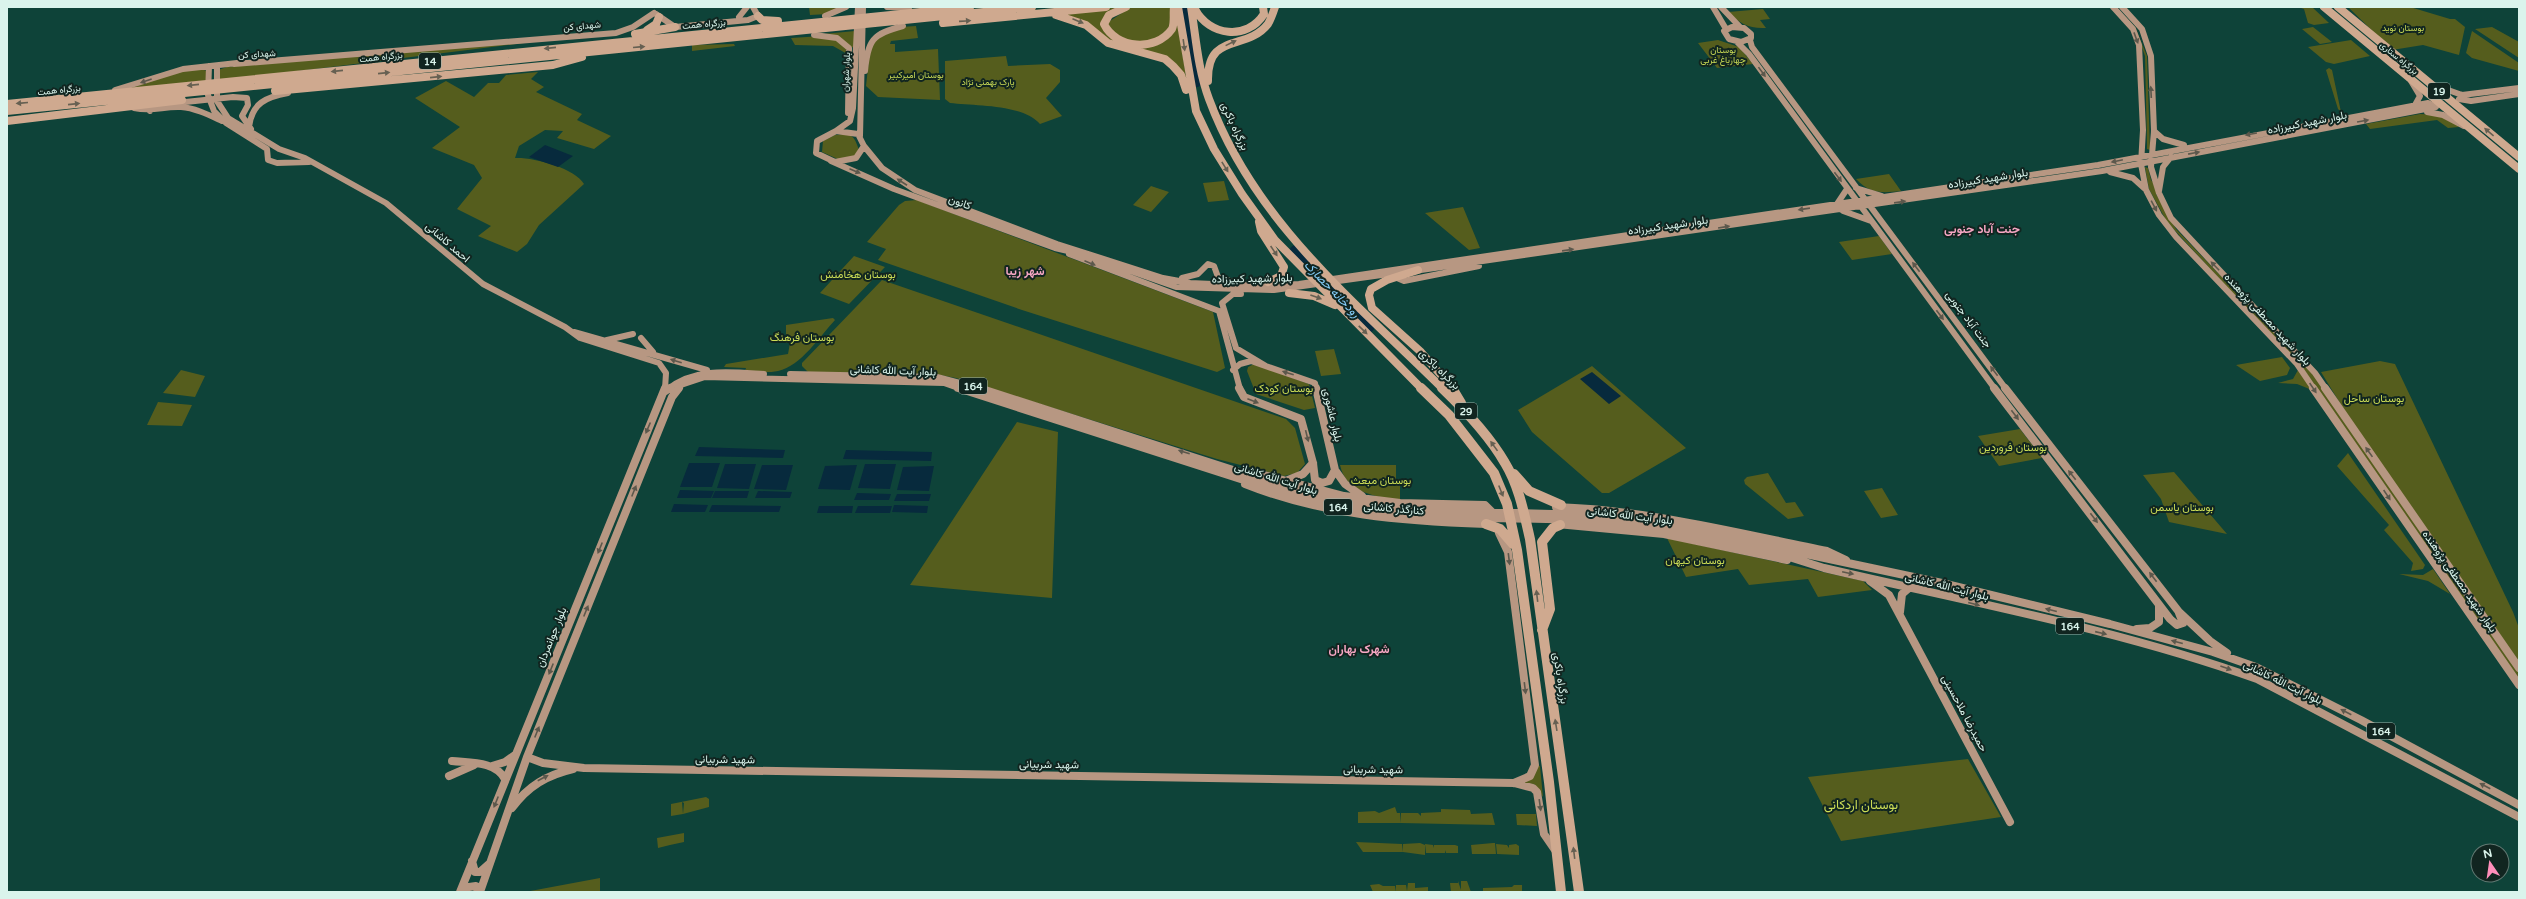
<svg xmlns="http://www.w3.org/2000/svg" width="2526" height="899" font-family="'Varela Round',Vazirmatn,sans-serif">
<rect width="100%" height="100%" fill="#0e4339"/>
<path fill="#555d1d" d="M809,7H844L829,14L810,15Z
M1112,7H1123L1103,28C1113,52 1143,42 1163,39L1176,15L1188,88L1179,68L1112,43L1094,29L1049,14Z
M1131,7H1171L1172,21L1167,34L1146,42L1120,40L1107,23Z
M2116,7L2135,27L2147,56L2150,150L2147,149V144L2145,56L2136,30Z
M2298,7H2312L2329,23L2314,25L2308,23L2304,9Z
M2348,7H2410L2450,19H2455L2465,27L2459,55L2423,45L2392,50Z
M1763,9L1770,19L1760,20L1766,28C1749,29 1739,23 1728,12Z
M916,26L918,38L891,41L890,44H895V52L938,49L940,100L878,97L866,86L871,41L901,27Z
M2313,27L2332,42L2320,44L2302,29Z
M2492,27L2519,42V58L2475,29Z
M855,31L854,47L850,48L841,38L823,34Z
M2472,31L2519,63V71L2472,58L2466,53Z
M822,36L843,42L849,55L833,46L795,45L791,38Z
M1718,40L1739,47L1753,64L1717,68L1698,43Z
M2351,40L2370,56L2334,64L2326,62L2308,47Z
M541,41L217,81L218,70L227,67Z
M734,44L735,46L692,51V45Z
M1006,56L1008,66L1050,64L1060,70V82L1046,98L1062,116L1040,124C1023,104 975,106 950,103L945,99V61Z
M2329,68L2332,70L2341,112L2338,109L2326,70Z
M201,69L207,71V81L127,89L177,72Z
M538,72L531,79L544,87L536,92L582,114L577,120L611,136L594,149L557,138L563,131L545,130L519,146L515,158C533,157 575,168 584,184L539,225L527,244L517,252L478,236L491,226L457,209L482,178L474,165L432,148L460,127L415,98L446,81L474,97L488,83H499L506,75Z
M2420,114C2434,114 2448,117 2459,127L2448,128L2437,120L2370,129L2366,124Z
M846,134C855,136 856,142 859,150L855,156L840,160L822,152L823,141L835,135Z
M2145,167L2148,168L2151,180L2157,187L2156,194L2176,229L2310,370L2519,673V682L2305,371L2167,222L2149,189Z
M1889,174L1901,191C1882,193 1870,194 1856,179Z
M1224,181L1229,200L1208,202L1203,183Z
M1151,186L1169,192L1151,212L1133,205Z
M917,200L1213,312L1225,368L1217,372L1022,310L878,260L886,249L867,242L899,205L905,201Z
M1463,207L1480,248L1469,250L1425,213Z
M1879,236L1892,254L1852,260L1839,242Z
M854,256L885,267L849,304L820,293Z
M882,280L1286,419L1295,428L1305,464L1297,473L1284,476L1217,459L956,378L935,374L808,372L802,366V363Z
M833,318L835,320C820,336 801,366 778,371C768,373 756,372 745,371L746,368L724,367L726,364L788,354L790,343H786V325Z
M1334,349L1341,374L1321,376L1315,351Z
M2282,357L2290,368L2287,375L2260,381L2236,365Z
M2380,361L2395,364L2513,612L2519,628V662L2346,413L2321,372Z
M1254,364L1309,384L1315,408L1304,410L1256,394L1247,371L1248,367Z
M1592,366L1686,448L1609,493H1602L1532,432L1518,410Z
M181,370L205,376L195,397L163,393Z
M2298,370L2312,390L2297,384L2278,383L2293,379Z
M158,402L192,405L182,426L147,425Z
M1017,422L1058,432L1052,598L910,585Z
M2020,429L2042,458L1999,466L1978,436Z
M2348,453L2425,565L2423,569L2411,571L2413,563L2384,530L2389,525L2337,466Z
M1340,465H1396V479H1400V501C1375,496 1346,493 1340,465Z
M2174,472L2227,534L2169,522L2161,499L2143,475Z
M1768,473L1786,503L1795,502L1804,516L1788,519L1745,484L1744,480L1747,477Z
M1882,488L1898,515L1881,518L1864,491Z
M1667,538L1863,581L1872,590L1818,597L1808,579L1749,585L1738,569L1686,577Z
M2433,569L2450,594L2428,581L2399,574L2423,575Z
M1968,759L2001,817L1841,841L1808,777Z
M1537,765L1540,766L1543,797L1534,784L1516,783L1533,777Z
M706,797L709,799V807L683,814L684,803L682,802L683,814L671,816V804Z
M1395,807L1397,813H1400L1401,823H1358V812L1375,811L1379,813Z
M1441,809L1470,810L1471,814L1492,813L1495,825L1401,823V813H1418L1421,816V813L1441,812Z
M1536,814L1537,826L1517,825L1516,814Z
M684,833V842L670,845V837V845L658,848L657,838Z
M1356,842L1402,844L1403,852H1363Z
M1420,843L1425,845V855L1403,852V844Z
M1493,843H1495L1496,854H1485V847V854H1472L1471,845Z
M1425,844L1433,845L1434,848V845H1455L1458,846V853H1446L1445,850V853H1426Z
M1496,844L1507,845L1509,848V845L1516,844L1519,846V855L1497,854Z
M600,878V892H525Z
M1458,881L1461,890V881H1467L1471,892H1451L1450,883H1458Z
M1408,883H1415V888L1428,887V892H1396V885H1406L1407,891Z
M1379,884L1383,886H1395L1396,892H1373L1370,885Z
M1514,885H1522V892H1483V888L1512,887Z"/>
<path fill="#072a3d" d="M545,145L573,156L558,167L529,157Z
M1592,372L1621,396L1609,404L1580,379Z
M699,447L785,450L783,458L695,456Z
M846,450L932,452L931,461L843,459Z
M689,463H720L712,487H680Z
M725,464H756L749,489L717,488Z
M865,464H896L890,489L858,488Z
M762,465H793L786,490L754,489Z
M857,465L850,490L818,489L825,466Z
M934,466L929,491L897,490L903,467Z
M680,490L714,491L711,498H677Z
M715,491H749L747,498H712Z
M758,491L792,492L790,498H755Z
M857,493L891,494L889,500H854Z
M897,494H931L929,501H894Z
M674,504L708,505L705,512H671Z
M712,505L781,506L779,512H709Z
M894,505L928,506L927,513L892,512Z
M819,506H853L852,513H817Z
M858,506H892L890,513H855Z"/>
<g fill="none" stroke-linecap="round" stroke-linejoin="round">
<path stroke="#072a3d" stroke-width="8" d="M1184,7L1197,83
M1294,250L1370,328"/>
<path stroke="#b79782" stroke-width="6" d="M753,7L758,16
M887,7L909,8
M1713,7L1726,29
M1721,7L1740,27
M2113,7L2133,29L2139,45L2143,130L2141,164L2146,190L2159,215L2176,237L2297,364L2314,389
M2122,7L2142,29L2151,56L2154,131L2151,167L2159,193L2171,218L2315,373L2326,389
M656,14L675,27L748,20L758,16
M825,16L846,7
M739,17L747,7
M1732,27L1744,28L1751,34V38L1741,42L1729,39L1724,31Z
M814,35L837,38L849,48L848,113
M1750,40L1752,47L2006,389
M1737,42L1749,54L1995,389
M234,64L616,33L633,27L654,13
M209,66L208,95L214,111L226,123L267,149L268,160L277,163L309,162
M217,66V101L228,118L279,149L305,158L386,203L483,284L565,327L580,338L659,363L666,373L665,389
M865,71C868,40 872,34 903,26
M2411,81L2420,96L2415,105
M2437,86L2462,95L2519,88
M115,90L183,69L237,63
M2462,95L2459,99L2471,101L2519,94
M176,103L233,97L247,98L248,105L242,116L251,129
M134,108C154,112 163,106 181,107C195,108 209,115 222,121
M150,111L151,107L160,105
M2427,112L2443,115L2464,126
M249,127C252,103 266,97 288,93
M836,131L850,121L853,108L858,7
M836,131L858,134L864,146L856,158L835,162L816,153L817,141Z
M2154,131L2163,139L2184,145
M860,136L863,7
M864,146L882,168L915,190L1057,244L1163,278L1190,283L1235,285L1299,284L2098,165L2428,103L2436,107L2102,171L1414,271
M831,161L894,189L1055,248L1085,255L1176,287L1274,290L1403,272
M2110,172L2133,178L2144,188
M1856,188L1882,196
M2159,191L2163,167L2171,157
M1837,204L1847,189
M1843,211L1871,221
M1069,254L1219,311L1240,389
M1390,275L1404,281L1479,266
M1182,278L1198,274L1208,264L1214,266L1218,277L1234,282
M1241,294H1233L1222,303L1236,348L1266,366
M574,332L707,370
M641,338L653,352
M607,340L633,334
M1233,370L1240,364L1251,361L1315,383L1316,389
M790,374L937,377L983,389
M668,389C695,367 732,372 764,374
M678,389L681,385L705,377L944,383L961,389"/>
<path stroke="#b79782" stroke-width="8" d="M958,388L1253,483L1341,508L1401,516L1591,520L1703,536L1786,556L1824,568C1969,602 2117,629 2257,679L2519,817
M979,388L1264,480L1343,502L1401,510L1590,515L1665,524L1942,583L2110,624L2213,652L2256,667L2361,720L2519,805
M1239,388L1244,397L1301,419L1313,463L1315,480L1322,483L1329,481L1335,470
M1316,388L1335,470L1345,484L1362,496
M1994,388L2170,619L2177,625L2183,623L2179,613
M2005,388L2179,612L2210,641L2227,653
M2313,388L2519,685
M2325,388L2519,668
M664,392L670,388
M1256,473L1344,496L1400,503L1485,505L1493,513
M1288,480L1303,474L1313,463
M1245,484C1323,515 1403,521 1486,524L1489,522
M1556,507C1648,510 1738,533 1827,551L1846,560
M1557,524L1664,534L1787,560
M1499,533L1508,552L1535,765L1530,776L1514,783
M1870,581L1889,595L2010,822
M1900,612L1902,594L1909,588
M2137,629L2150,628L2159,622V605
M527,757L543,763L584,768L1514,783L1533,788L1537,792L1544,834L1555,850
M452,761C471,763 495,761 505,779
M492,766L505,762L515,755
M449,776L474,765
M512,808C528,786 547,775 573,769
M472,861L475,872H480L489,864
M460,892L665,388
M464,892L469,887L476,886L478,892
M480,892L527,757L672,397L679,388"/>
<path stroke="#cfa98f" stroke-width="8" d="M1126,7L1109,15L1104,24C1116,49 1156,52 1172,29C1175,23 1173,14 1174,7
M1178,7L1196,111L1214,149L1242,194L1275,240L1422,389
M1191,7C1196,38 1198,70 1209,99C1254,221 1353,300 1443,389
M2324,7L2519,169
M2338,7L2519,157
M1195,9C1209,36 1247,41 1264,14L1263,7
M1056,15L1086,25L1108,43L1165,59L1173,66L1181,75L1186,90
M758,16L762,20L778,21
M943,23L1106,7
M647,30L656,24L659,17
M635,34L675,27
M1208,81C1207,31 1246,52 1268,24C1271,19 1273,13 1275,7
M275,91L553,65L582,57
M7,104L970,7
M7,111L1032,7
M7,121L182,100
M1259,222L1261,231L1284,267L1281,276L1268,282
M1418,270L1387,280L1371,289L1369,295L1372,308L1421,352L1453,389
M1289,293L1314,296L1335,305"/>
<path stroke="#cfa98f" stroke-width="10" d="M1421,388L1449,415L1494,473L1507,504L1517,550L1549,782L1561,892
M1442,388C1465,410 1489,435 1505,463C1519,486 1524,513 1530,539L1579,892
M1452,388L1461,403
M1514,474L1529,491L1561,505
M1486,524L1500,529L1513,544
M1542,630L1550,609L1542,542L1553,528L1560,525"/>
</g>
<defs><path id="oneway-solid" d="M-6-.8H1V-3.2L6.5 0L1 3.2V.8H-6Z"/></defs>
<g fill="#666052">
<use href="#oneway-solid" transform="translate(965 21) rotate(-4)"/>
<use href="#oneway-solid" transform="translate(1078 21) rotate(23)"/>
<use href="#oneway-solid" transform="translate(1231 43) rotate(-26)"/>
<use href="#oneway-solid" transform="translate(1184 45) rotate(82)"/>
<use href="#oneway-solid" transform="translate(639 47) rotate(-5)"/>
<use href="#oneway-solid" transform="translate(550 48) rotate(174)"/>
<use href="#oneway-solid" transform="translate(337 71) rotate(174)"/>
<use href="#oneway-solid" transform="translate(384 73) rotate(-6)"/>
<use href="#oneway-solid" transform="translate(436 77) rotate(-6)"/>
<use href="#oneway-solid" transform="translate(193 85) rotate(174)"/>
<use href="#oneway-solid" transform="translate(22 103) rotate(175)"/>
<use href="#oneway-solid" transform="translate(74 104) rotate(-6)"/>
<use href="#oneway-solid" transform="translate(2489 132) rotate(-140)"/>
<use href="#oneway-solid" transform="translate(1225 167) rotate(58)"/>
<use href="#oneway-solid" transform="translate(1274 251) rotate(56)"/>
<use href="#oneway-solid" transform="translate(1316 297) rotate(20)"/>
<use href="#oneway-solid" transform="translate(1363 330) rotate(44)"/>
<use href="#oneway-solid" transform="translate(1494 446) rotate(-126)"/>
<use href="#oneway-solid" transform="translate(1501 491) rotate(68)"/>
<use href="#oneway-solid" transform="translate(1537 596) rotate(-97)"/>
<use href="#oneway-solid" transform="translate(1556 725) rotate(-99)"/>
<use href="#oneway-solid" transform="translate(1574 853) rotate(-97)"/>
</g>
<g fill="#5c584c">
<use href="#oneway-solid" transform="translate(2136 38) rotate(70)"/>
<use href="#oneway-solid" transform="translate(1762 72) rotate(54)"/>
<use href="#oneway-solid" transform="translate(146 81) rotate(161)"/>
<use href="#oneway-solid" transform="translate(2151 92) rotate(-93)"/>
<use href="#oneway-solid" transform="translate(2363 121) rotate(-10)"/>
<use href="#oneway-solid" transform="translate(2251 134) rotate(170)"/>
<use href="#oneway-solid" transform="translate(2194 153) rotate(-11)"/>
<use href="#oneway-solid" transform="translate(2117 161) rotate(168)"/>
<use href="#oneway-solid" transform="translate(855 171) rotate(23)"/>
<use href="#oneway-solid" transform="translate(1838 177) rotate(53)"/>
<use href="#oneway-solid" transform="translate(902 182) rotate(-147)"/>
<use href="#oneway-solid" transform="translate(1900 202) rotate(-8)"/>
<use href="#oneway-solid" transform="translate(2154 206) rotate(62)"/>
<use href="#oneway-solid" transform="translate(1804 209) rotate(172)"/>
<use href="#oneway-solid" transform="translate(1724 227) rotate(-9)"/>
<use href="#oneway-solid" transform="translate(1568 250) rotate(-8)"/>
<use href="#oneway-solid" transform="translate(1090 263) rotate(23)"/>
<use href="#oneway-solid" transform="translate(2215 266) rotate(-134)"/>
<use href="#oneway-solid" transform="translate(1916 267) rotate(-127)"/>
<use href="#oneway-solid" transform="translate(1940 315) rotate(53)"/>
<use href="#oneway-solid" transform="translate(676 361) rotate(-163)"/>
<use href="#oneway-solid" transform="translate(1994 371) rotate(-127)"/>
<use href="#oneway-solid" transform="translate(1288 373) rotate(-162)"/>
<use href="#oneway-solid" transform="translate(2313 388) rotate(56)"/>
<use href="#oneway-solid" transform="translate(1253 401) rotate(21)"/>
<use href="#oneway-solid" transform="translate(2015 415) rotate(53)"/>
<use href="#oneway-solid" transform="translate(648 428) rotate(113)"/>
<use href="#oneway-solid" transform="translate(1307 436) rotate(76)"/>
<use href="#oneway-solid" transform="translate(1184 452) rotate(-162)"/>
<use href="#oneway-solid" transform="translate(2369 452) rotate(-125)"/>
<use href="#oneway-solid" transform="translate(2072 475) rotate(-128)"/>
<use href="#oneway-solid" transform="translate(634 491) rotate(-68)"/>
<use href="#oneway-solid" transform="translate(2387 495) rotate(56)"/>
<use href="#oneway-solid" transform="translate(2094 518) rotate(53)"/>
<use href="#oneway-solid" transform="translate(600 548) rotate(112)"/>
<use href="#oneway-solid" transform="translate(1509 559) rotate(83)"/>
<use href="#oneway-solid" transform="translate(1848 573) rotate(12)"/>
<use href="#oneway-solid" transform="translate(2153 577) rotate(-127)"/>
<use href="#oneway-solid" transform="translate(1974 604) rotate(15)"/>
<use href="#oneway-solid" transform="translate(2051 610) rotate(-166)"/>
<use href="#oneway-solid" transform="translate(586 611) rotate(-68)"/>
<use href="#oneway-solid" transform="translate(2101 633) rotate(13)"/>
<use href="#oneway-solid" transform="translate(2177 642) rotate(-165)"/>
<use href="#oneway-solid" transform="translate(2226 668) rotate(20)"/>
<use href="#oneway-solid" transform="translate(551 669) rotate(112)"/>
<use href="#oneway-solid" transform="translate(1525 688) rotate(83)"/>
<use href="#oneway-solid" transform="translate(2346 712) rotate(-153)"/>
<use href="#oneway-solid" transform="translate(537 732) rotate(-68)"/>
<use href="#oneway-solid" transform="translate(543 778) rotate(-28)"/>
<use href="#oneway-solid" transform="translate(2485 786) rotate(-152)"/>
<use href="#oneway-solid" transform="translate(496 802) rotate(112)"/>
<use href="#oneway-solid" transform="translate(1540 805) rotate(82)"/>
</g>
<g text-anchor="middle" stroke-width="4" stroke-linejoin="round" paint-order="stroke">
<g font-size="9" fill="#daf4ec" stroke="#112520">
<text transform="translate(704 24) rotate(-5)" y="3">بزرگراه همت</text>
<text transform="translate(582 26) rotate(-5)" y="3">شهدای کن</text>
<text transform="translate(257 54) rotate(-3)" y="3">شهدای کن</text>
<text transform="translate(381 57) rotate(-6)" y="3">بزرگراه همت</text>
<text transform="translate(2399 58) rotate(39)" y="3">بزرگراه ستاری</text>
<text transform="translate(846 72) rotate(-87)" y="3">بلوار شهران</text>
<text transform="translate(59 90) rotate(-6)" y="3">بزرگراه همت</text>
</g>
<g font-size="9" fill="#ccdd56" stroke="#112520">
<text x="2403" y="31">بوستان نوید</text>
<text x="1723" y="53">بوستان<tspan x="1723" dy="10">چهارباغ غربی</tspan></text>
<text x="916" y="78">بوستان امیرکبیر</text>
<text x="988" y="85">پارک بهمنی نژاد</text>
</g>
<g fill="#112520" stroke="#9eb6af" stroke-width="1">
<rect x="419" y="53" width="22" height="16" rx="3"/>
<rect x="2428" y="83" width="22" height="16" rx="3"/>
<rect x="959" y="378" width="28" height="16" rx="3"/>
<rect x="1455" y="403" width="22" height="16" rx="3"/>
<rect x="1324" y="499" width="28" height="16" rx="3"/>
<rect x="2056" y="618" width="28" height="16" rx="3"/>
<rect x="2367" y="723" width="28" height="16" rx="3"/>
</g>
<g font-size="10" font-weight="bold" fill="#daf4ec">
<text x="430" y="65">14</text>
<text x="2439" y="95">19</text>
<text x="973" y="390">164</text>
<text x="1466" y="415">29</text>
<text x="1338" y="511">164</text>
<text x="2070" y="630">164</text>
<text x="2381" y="735">164</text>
</g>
<g font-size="11" fill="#daf4ec" stroke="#112520">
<text transform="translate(2307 122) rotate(-11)" y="4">بلوار شهید کبیرزاده</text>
<text transform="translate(1235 126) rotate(65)" y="4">بزرگراه باکری</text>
<text transform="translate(1988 178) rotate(-9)" y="4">بلوار شهید کبیرزاده</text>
<text transform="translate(960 202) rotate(20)" y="4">کانون</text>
<text transform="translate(1668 225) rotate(-8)" y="4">بلوار شهید کبیرزاده</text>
<text transform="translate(448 242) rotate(41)" y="4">احمد کاشانی</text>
<text transform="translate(1252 278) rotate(-1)" y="4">بلوار شهید کبیرزاده</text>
<text transform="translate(1969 319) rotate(53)" y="4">جنت آباد جنوبی</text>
<text transform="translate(2268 319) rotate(47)" y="4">بلوار شهید مصطفی پژوهنده</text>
<text transform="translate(1440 369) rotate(44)" y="4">بزرگراه باکری</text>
<text transform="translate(893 370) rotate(2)" y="4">بلوار آیت الله کاشانی</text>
<text transform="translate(1333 415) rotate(77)" y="4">بلوار عاشوری</text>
<text transform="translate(1276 478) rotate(17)" y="4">بلوار آیت الله کاشانی</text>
<text transform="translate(1394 508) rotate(5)" y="4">کنارگذر کاشانی</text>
<text transform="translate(1630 515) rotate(7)" y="4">بلوار آیت الله کاشانی</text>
<text transform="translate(2460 581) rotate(55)" y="4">بلوار شهید مصطفی پژوهنده</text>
<text transform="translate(1947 586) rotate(14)" y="4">بلوار آیت الله کاشانی</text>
<text transform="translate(551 637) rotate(-68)" y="4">بلوار جوانمردان</text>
<text transform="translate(1561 678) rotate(81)" y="4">بزرگراه باکری</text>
<text transform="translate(2283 682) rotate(26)" y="4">بلوار آیت الله کاشانی</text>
<text transform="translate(1965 713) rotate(62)" y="4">حمیدرضا ملاحسینی</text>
<text transform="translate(725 759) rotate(1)" y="4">شهید شربیانی</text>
<text transform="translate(1049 764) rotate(1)" y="4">شهید شربیانی</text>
<text transform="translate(1373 769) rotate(1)" y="4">شهید شربیانی</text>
</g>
<g font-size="11" fill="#ccdd56" stroke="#112520">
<text x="858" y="278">بوستان هخامنش</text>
<text x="802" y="341">بوستان فرهنگ</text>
<text x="1284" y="392">بوستان کودک</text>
<text x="2374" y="402">بوستان ساحل</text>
<text x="2013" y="451">بوستان فروردین</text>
<text x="1381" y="484">بوستان مبعث</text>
<text x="2182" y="511">بوستان یاسمن</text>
<text x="1695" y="564">بوستان کیهان</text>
</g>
<g font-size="12" font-weight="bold" fill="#f7a7c4" stroke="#112520">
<text x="1982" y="233">جنت‌ آباد جنوبی</text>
<text x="1025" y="275">شهر زیبا</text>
<text x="1359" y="653">شهرک بهاران</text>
</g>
<g font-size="12" font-style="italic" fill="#86cefa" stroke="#112520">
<text transform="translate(1332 289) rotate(46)" y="4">رودخانه حصارک</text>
</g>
<g font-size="13" fill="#ccdd56" stroke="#112520">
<text x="1861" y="809">بوستان اردکانی</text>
</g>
</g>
<rect width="2526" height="899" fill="none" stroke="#daf4ec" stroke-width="16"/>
<g transform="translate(2490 863) rotate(347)"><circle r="19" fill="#112520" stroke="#617872"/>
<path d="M0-3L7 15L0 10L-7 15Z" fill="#ff8eba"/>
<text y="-6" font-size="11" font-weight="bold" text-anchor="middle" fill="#daf4ec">N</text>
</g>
</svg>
